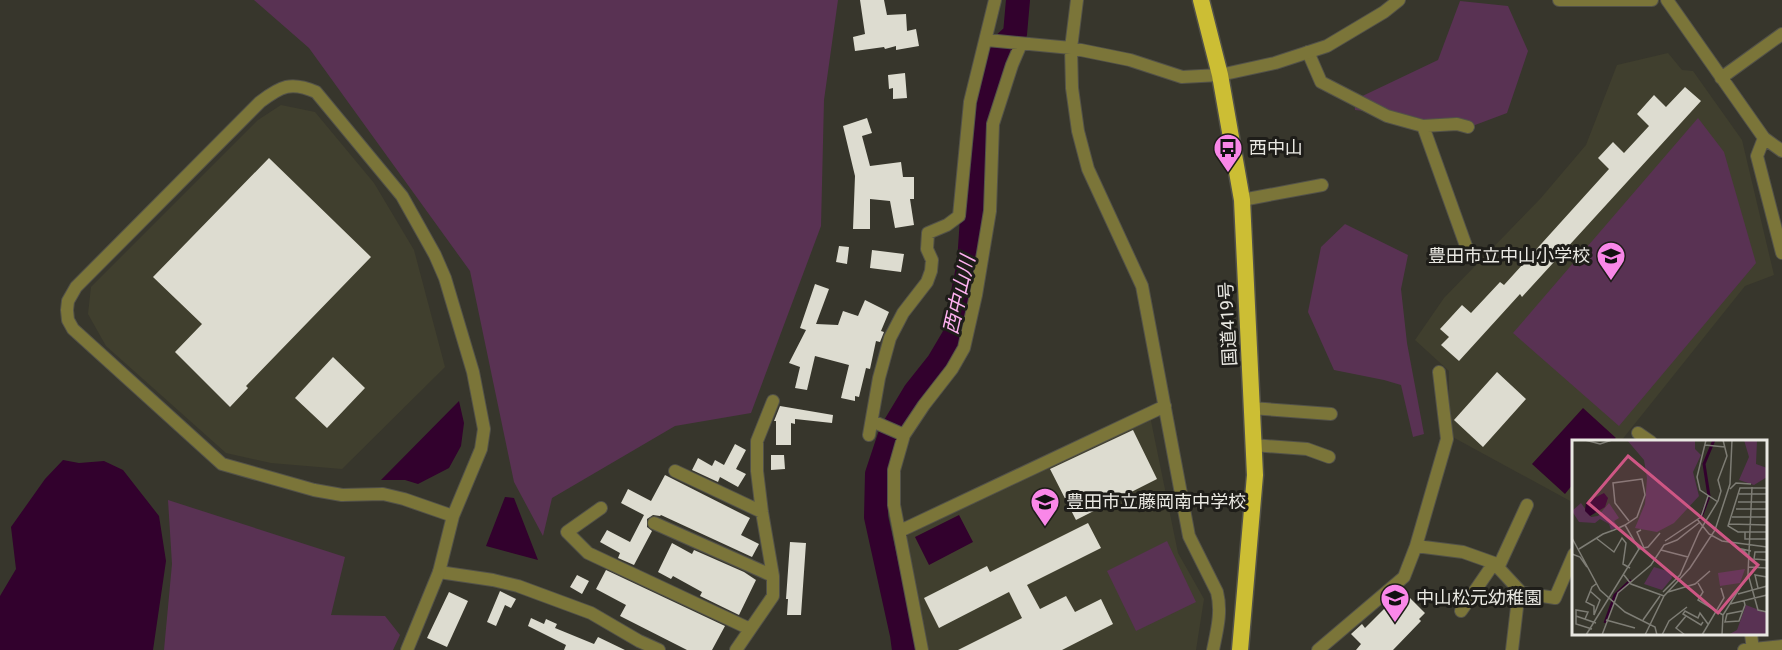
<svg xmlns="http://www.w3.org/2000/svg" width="1782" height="650" font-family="Roboto,'Noto Sans JP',sans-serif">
<rect width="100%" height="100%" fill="#37362c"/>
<path fill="#403f2e" d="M1668,53L1682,70L1693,71L1742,140L1774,275L1745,286L1621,441L1574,442L1572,502L1449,435V371L1415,340L1444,298L1541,198L1586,145L1617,65Z
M281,105L315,112L374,183L414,250L445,367L342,469L271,463L226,453L106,346L88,314L91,287L258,120Z
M1150,416L1178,553L1204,599L1196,650H926L916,605L906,533Z"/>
<path fill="#593253" d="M254,0H838L824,100L821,226L751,413L675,426L552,498L543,536L514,482L470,271L309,48Z
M1460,1L1508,6L1528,51L1507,113L1459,131L1412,116L1355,110L1354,100L1438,60Z
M1698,118L1724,152L1756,263L1619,426L1513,333Z
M1345,224L1408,255L1401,289L1407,343L1424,434L1413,437L1401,385L1384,380L1334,370L1308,312L1321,247Z
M168,500L345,557L331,615L385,616L400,635L393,650H164L172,564Z
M1167,541L1196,602L1136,631L1107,571Z"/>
<path fill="#32012d" d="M459,401L464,423L461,446L449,468L418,484L405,480H381Z
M1583,408L1616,438L1612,441L1574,442L1573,484L1565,494L1532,464Z
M63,460L79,463L104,461L123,470L159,516L166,561L153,650H0V596L16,569L11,527L45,479Z
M505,497L514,498L538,560L486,546Z
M959,515L973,542L929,565L915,537Z"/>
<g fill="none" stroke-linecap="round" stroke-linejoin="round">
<path stroke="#32012d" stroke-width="24" d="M904,650L902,635L876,517L877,474L891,432L915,392L938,363L954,336L969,263L976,158L990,82L999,49L1015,34L1018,0"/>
</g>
<path fill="#dddcd0" d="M860,0H884L887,15L906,14L907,31L916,29L919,46L896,50V46L885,49L884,47L855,51L853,37L865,34Z
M905,73L907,98L893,99V88L889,89L888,75Z
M1685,87L1701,101L1522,297L1520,294L1459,361L1441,345L1449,337L1440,329L1462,305L1471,313L1500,282L1504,285L1609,169L1598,158L1613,142L1624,153L1649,126L1637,114L1654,95L1666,107Z
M867,118L872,133L862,136L870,166L901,162L903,177H914V199H910L914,225L895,228L890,201L870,199V229H853L855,176L843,126Z
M269,158L371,257L246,386L248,388L230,407L175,352L202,324L153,277Z
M839,246L849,247L847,264L836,262Z
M872,250L904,254L901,272L870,268Z
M815,284L829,289L816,324L838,325L843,311L858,316L865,300L889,312L881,331L884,332L880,342L876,341L870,369L866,368L859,397L855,396V401L841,398L849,365L815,356L807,390L795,388L800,367L789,363L806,330L800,328Z
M333,357L365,388L327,428L295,398Z
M1497,372L1526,399L1483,447L1454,420Z
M780,406L833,415L832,423L795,419V424L791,423V445H776V421H774Z
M1133,430L1157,479L1076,520L1050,469Z
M735,444L746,450L736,469L746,474L738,487L720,477L718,482L692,470L698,458L712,466L715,460L724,465Z
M771,455H784L785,469L771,470Z
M665,475L750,518L741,535L759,544L752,557L661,515L660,516L653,515L647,519V527L652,531L634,565L618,558L620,553L600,542L607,530L630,542L644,515L621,503L628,489L651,501Z
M1088,523L1101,548L1027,585L1040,609L1066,596L1075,612L1101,599L1113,624L1062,650H958L1022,618L1009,592L939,628L924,598L987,566L990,572Z
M790,542L806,543L801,615H787L788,599H786Z
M672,543L692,554L694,550L744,572L756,580L739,615L700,596L702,592L673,576L671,579L658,572Z
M606,570L725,626L712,650H687L620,616L626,605L596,589Z
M577,575L589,581L582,594L570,587Z
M500,591L516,599L511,608L505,605L496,626L487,622Z
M449,592L468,601L447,647L427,638Z
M1395,598L1403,606L1410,598L1425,613L1419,619L1421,621L1393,650H1356L1361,644L1351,634L1362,624L1365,628Z
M531,618L544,624L546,619L557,624L555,628L594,644L598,637L625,650H564L566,645L528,626Z"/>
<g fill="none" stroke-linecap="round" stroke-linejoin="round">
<g stroke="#535249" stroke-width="14">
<path id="minor" d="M1077,0L1071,48L1072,88L1078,131L1088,169L1142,286L1189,536L1217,592C1222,612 1217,630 1213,650
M1559,0H1652
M1667,0L1764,138L1782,151
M987,40L1071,48L1130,60L1182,77L1220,75
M1308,52L1321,82L1387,116L1423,126L1457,124L1468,127
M1721,78L1782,34
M1423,126L1470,257
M1764,138L1757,156L1782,253
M1242,200L1322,185
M1251,408L1331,414
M872,421L904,435
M1638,433L1651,442
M869,435L879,378L890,338L903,313L927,282L931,271L932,260L927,249L928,233L947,225L959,216L970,102L995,0
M1253,445L1307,449L1329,457
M675,471L762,512
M601,508L567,532L588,553L750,629
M654,523L773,576
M900,531L1165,406
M1416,546L1463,552L1494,563L1519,590L1512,650
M1498,568L1527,505
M439,572L493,580L518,586L591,613L639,641L659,650
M1518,592L1555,598L1574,554
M1461,611L1494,563
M1751,634L1753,650
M736,650L773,596V576L762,512L757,471V441L773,401
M922,650L894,505V470L904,435L924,405L952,369L964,348L976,295L990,211L993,124L1012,65L1021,44
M1318,650L1404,577L1416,546L1447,439L1439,372
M1744,650L1782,646"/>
</g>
<g stroke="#535249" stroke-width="14">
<path id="tertiary" d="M1220,75L1275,63L1327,46L1384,12L1399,0
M407,650L439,572L453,516L481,449L484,429L473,372L445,278L435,255L402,196L316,92C291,81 281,86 260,102L76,287L68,301L67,310L68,320L73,329L222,464L314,490L342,495L383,494L404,499L453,516"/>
</g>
<g stroke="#535249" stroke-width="19">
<path id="trunk" d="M1201,0L1220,75L1242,200L1255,475L1240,650"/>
</g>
<use href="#minor" stroke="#7b7539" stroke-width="12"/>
<use href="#tertiary" stroke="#7b7539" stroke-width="12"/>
<use href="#trunk" stroke="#ccbe34" stroke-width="16"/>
</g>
<defs>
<g id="bus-pin" transform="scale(1.5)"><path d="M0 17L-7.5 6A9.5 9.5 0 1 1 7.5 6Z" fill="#f987e8" stroke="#1e1d19"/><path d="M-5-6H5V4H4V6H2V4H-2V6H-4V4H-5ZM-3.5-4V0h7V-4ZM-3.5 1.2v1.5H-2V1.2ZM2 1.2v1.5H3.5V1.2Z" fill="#111"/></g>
<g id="school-pin" transform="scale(1.5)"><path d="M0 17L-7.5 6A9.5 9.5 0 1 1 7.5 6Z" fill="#f987e8" stroke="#1e1d19"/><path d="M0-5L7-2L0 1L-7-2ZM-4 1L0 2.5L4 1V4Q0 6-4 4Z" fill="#111"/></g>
</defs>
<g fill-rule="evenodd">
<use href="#bus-pin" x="1228" y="148"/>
<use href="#school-pin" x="1611" y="256"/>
<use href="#school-pin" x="1045" y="502"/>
<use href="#school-pin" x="1395" y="598"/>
</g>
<g text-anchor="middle" stroke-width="6" stroke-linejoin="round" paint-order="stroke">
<g font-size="18" fill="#e9e8e2" stroke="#1e1d19" text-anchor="start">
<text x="1249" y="154">西中山</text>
<text x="1590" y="262" text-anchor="end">豊田市立中山小学校</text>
<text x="1066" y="508">豊田市立藤岡南中学校</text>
<text x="1416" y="604">中山松元幼稚園</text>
</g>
<g font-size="18" fill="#e9e8e2" stroke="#1e1d19">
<text transform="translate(1228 324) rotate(-93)" y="6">国道419号</text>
</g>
<g font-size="20" font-style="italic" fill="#feb1f0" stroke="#1e1d19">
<text transform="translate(959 295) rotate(-77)" y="7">西中山川</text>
</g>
</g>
<g transform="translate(1572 440)">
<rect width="195" height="195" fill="#37362c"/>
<path d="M55,0H123V9L129,15L121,32L127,56L102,83L85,92L63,88L73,64L75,38L72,20ZM172,0H185L184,24L195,28V37L182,45L167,40L177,17ZM9,63L19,77L26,76L37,63L47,78L42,81L46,87L39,90L37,84L28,79L23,83L7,82L0,71ZM82,127L99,132L100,138L90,150L72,144ZM173,129L168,143L148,146L146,133ZM174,165L195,173V195H156L165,190Z" fill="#593253"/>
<path d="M32,53L36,58L33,67L18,76L13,71L14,62Z" fill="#32012d"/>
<path fill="none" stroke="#32012d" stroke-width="3" d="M128,80L137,56L132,24L142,0M33,183L43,155L59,140"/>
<path fill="none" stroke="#7e7d75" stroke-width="1.5" d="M13,0L28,4L40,0M134,0L125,37L128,50L146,62M133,5L153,7M180,47L176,134L186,170L195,172M195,48H168L156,86L166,92H195M158,49L164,43L179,44M167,54H195M166,62H195M164,69H195M160,77H195M125,79L137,94L150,101L195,107M157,84L195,85M69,90L65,92L72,108M173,92V99H195M0,98L28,150L53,172L83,187L85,195M24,98L42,112L50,98L54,103L51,124L58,128M93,101L129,77L136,56M7,109L31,94L42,90L53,85L65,77L73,55L70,39L41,43L43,63L57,81M67,109L76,107L88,93M89,110L116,117M195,112H183L182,119L195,120M0,114L8,117L15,127M178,117L170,109L179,111M177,127L195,128M52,135L59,144L92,156M126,143L131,152L126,160L151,175M186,148L183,135L195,137M18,151L28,160L22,175V166L14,162L20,147L24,144M91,152L108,135L127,92L146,61L149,51L146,40L155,16L151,0M96,152L123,144L138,131M166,154L195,146M158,164L195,155M170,171L155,174L153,182L167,181L173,165L172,161M4,176L24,183M13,179L16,172L4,170V184L20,189M34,180L63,188M71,180L88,156M131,182L129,185L111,174L113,171L126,178L128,173L136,184M14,195L67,109L53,85M30,195L46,153L79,125L92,105L105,100L128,82M73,195L92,156L118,128L143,90L158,44L160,0M90,195L97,181L115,167M113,195L104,188L114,176M130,195L152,158L149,148M150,195L151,175L176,135"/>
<path fill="#ce5684" fill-opacity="0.15" stroke="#ce5684" stroke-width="3" d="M56,16L186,125L146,173L16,63Z"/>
<rect width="195" height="195" fill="none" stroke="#e9e8e2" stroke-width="3"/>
</g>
</svg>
